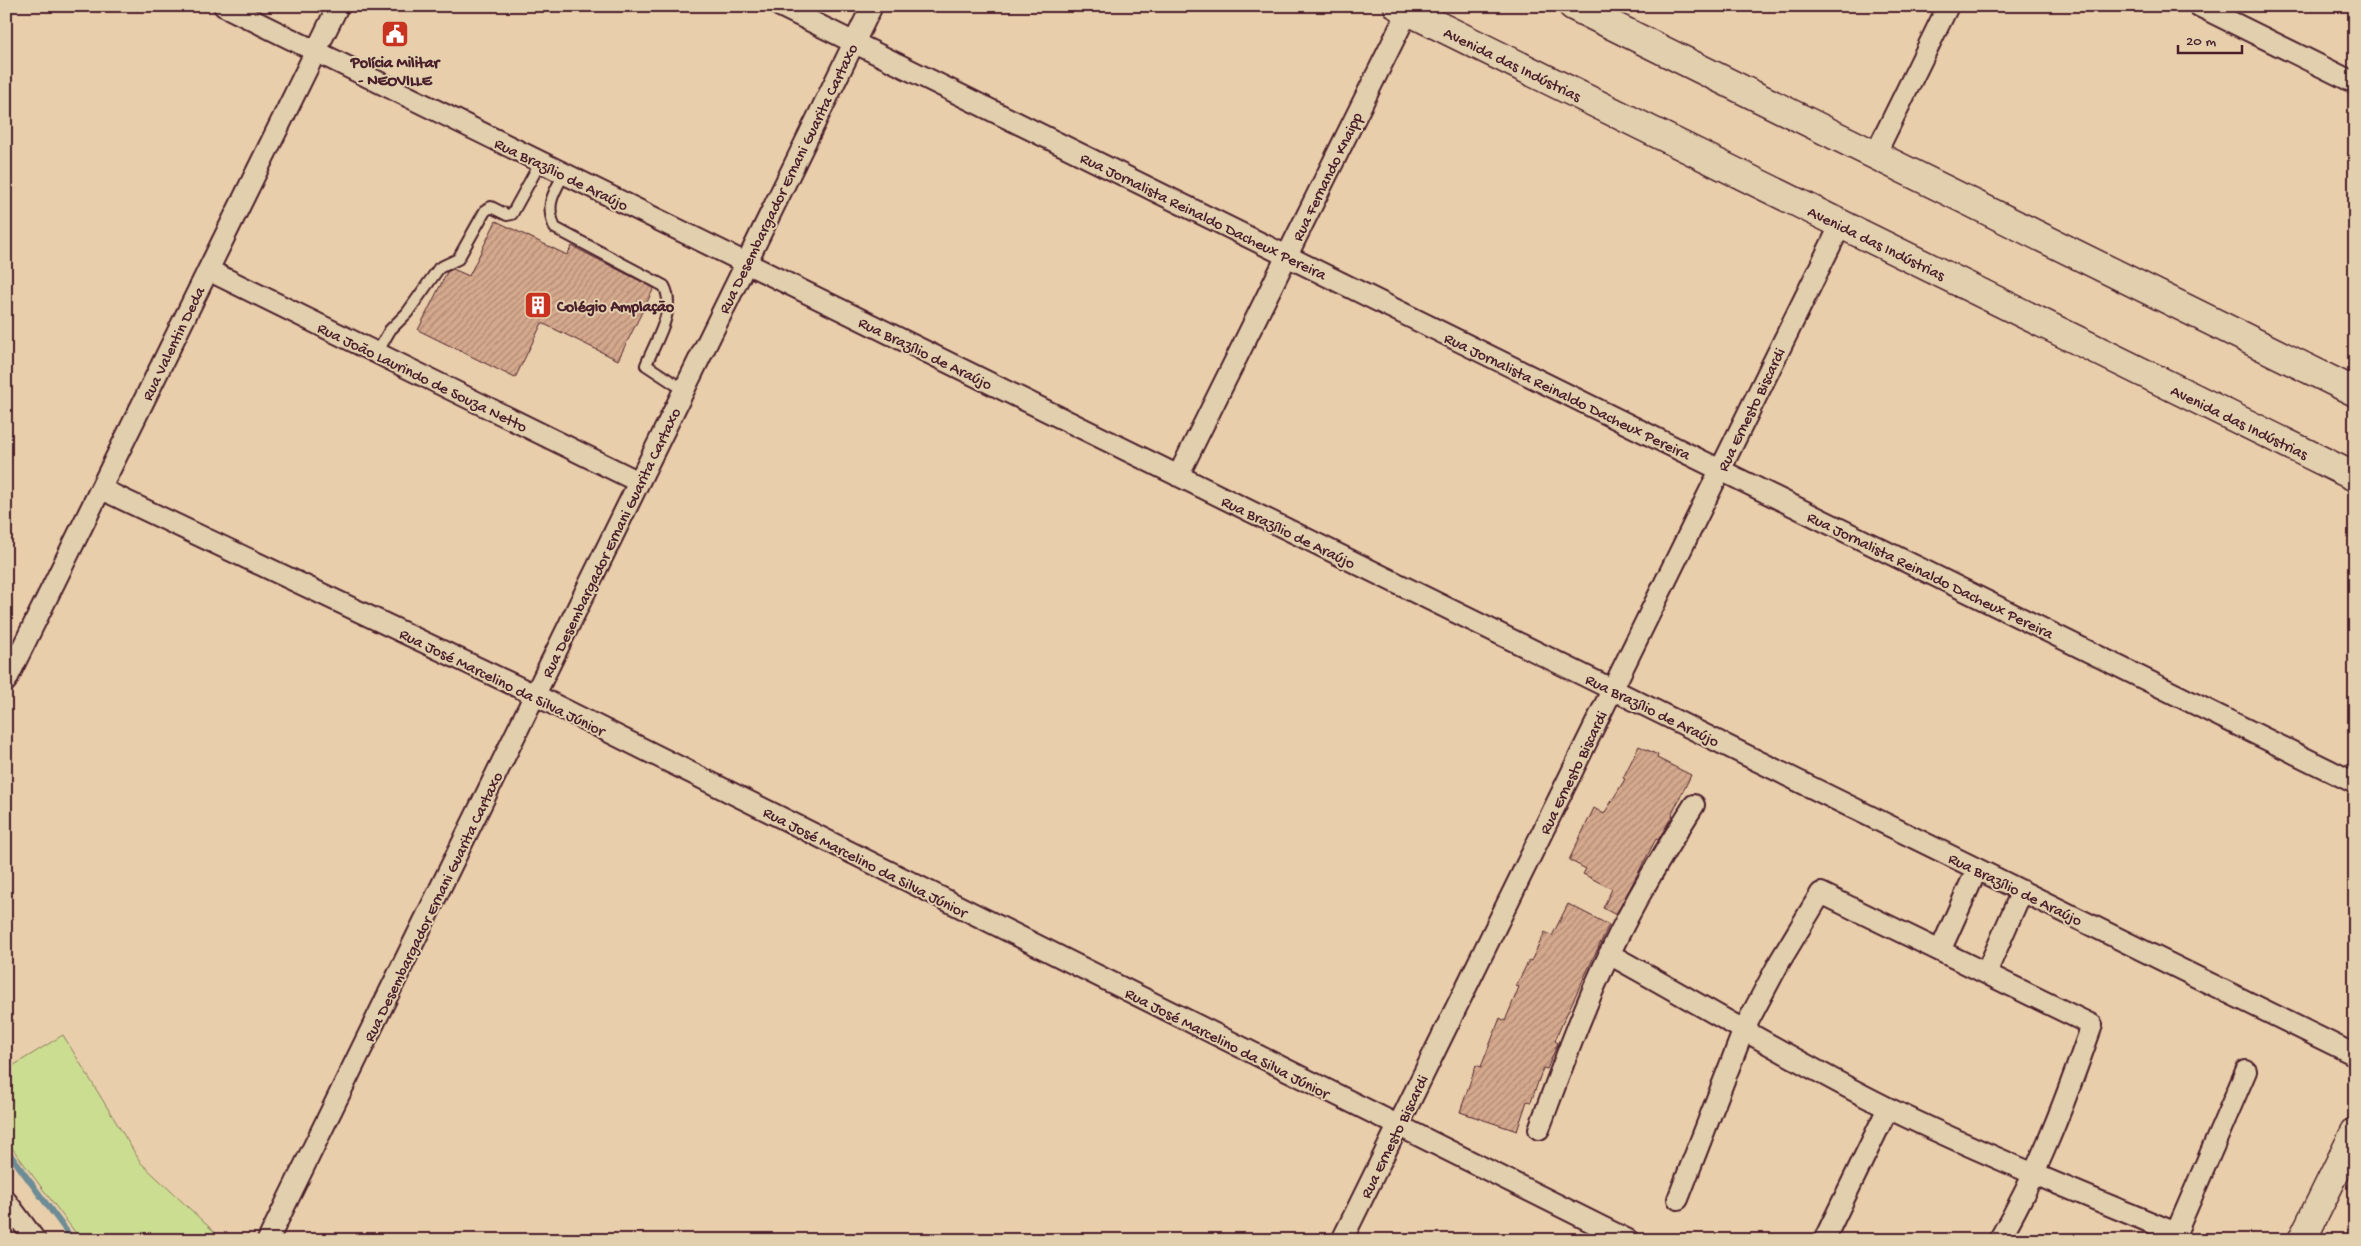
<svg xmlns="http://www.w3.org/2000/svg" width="2361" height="1246" font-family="'Gochi Hand',sans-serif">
<defs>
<pattern id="building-hatch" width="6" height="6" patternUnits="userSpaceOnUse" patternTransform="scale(1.25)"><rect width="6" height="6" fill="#d5a98d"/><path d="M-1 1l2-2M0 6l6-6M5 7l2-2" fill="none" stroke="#af8973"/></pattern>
</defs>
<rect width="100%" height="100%" fill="#e9ceab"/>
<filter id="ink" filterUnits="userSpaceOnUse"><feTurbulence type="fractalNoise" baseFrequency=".02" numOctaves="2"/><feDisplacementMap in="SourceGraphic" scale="10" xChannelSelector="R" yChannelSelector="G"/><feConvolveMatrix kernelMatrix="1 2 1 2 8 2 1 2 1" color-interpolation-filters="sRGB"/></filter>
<g filter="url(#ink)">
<path fill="#cbdd91" stroke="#8a7e5e" d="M63,1035L141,1163L223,1240H81L6,1140V1070Z"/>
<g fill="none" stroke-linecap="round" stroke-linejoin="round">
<path stroke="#6d8c95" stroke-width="6" d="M6,1149L73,1240"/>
</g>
<path fill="url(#building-hatch)" stroke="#4a1f2b" d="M496,221L567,255L572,246L654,288L618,360L542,323L515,378L418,330L447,272L453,269L469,276Z
M1639,746L1658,755L1657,758L1691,775L1672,814L1673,815L1658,840L1656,839L1616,915L1603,908L1612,889L1583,874L1586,869L1569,860L1594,808L1604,814L1625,779L1623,778Z
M1568,904L1609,925L1562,1024L1555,1041L1558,1043L1547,1069L1543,1068L1531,1102L1527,1101L1517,1131L1460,1112L1476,1065L1481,1067L1500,1018L1505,1021L1519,987L1516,986L1529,960L1531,961L1545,932L1552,936Z"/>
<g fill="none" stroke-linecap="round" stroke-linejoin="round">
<g stroke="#4a1f2b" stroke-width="14">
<path id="lane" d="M564,174C553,194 545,205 555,228L664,286C677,309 655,342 646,365L684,390
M377,353L390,330L407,313L439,268L458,259L485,211L491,207L507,215L512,214L540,163"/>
</g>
<g stroke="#4a1f2b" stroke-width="24">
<path id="street" d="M224,6L2355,1055
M780,6L2355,783
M2199,6L2355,83
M1875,155L1948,6
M208,270L639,482
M1178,476L1408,11
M101,489L535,695L1628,1240
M6,681L338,6
M1940,951L1977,869
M1609,954C1702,1005 1793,1061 1888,1108C1982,1154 2080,1193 2176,1233
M1986,973L2022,891
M1539,1129C1561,1070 1582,1011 1609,955C1633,903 1663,854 1694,805
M1678,1199L1744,1029L1780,961L1821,893L2092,1025C2066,1099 2039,1172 1999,1240
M6,1201L35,1240
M268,1240L872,6
M1342,1240L1841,224
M1824,1240L1888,1108
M2173,1240L2246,1071"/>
</g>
<g stroke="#4a1f2b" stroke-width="31">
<path id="secondary" d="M1398,6L2355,477
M1573,6L2355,392
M2302,1240L2355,1132"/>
</g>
<use href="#lane" stroke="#e2cfad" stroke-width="10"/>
<use href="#street" stroke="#e2cfad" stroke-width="20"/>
<use href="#secondary" stroke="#e2cfad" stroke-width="28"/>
</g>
</g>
<defs>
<g id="civic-square" transform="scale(1.4375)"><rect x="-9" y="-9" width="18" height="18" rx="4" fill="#c8321e" stroke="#e2cfad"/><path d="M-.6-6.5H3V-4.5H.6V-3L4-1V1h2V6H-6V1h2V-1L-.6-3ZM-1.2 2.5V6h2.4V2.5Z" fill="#fff"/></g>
<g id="building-square" transform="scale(1.4375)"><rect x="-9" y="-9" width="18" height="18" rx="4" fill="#c8321e" stroke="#e2cfad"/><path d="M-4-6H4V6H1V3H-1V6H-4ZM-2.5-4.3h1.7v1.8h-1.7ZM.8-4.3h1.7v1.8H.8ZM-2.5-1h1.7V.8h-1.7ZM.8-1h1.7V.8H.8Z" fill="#fff"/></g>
</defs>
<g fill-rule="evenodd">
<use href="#civic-square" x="395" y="34"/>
<use href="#building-square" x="538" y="305"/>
</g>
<g text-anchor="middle" stroke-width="4" stroke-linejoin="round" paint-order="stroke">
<g font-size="16" font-weight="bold" fill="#4a1f2b" stroke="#e2cfad">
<text x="395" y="67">Polícia Militar<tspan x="395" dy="18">- NEOVILLE</tspan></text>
<text x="557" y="311" text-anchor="start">Colégio Amplação</text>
</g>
<g font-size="16" fill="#4a1f2b" stroke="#e2cfad">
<text transform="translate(1513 63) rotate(26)" y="6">Avenida das Indústrias</text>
<text transform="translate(562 173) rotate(26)" y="6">Rua Brazílio de Araújo</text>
<text transform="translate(1326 176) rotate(-64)" y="6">Rua Fernando Knaipp</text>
<text transform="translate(787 178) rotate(-64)" y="6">Rua Desembargador Ernani Guarita Cartaxo</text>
<text transform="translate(1204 215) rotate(26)" y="6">Rua Jornalista Reinaldo Dacheux Pereira</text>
<text transform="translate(1877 242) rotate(26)" y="6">Avenida das Indústrias</text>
<text transform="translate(172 343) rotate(-64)" y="6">Rua Valentin Deda</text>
<text transform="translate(926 352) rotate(26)" y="6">Rua Brazílio de Araújo</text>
<text transform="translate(423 376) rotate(26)" y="6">Rua João Laurindo de Souza Netto</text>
<text transform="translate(1568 395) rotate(26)" y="6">Rua Jornalista Reinaldo Dacheux Pereira</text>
<text transform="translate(1750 409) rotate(-64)" y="6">Rua Ernesto Biscardi</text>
<text transform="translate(2240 421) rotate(26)" y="6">Avenida das Indústrias</text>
<text transform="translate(1289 531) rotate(26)" y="6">Rua Brazílio de Araújo</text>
<text transform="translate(610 542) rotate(-64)" y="6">Rua Desembargador Ernani Guarita Cartaxo</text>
<text transform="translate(1931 574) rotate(26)" y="6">Rua Jornalista Reinaldo Dacheux Pereira</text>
<text transform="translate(503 681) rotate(26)" y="6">Rua José Marcelino da Silva Júnior</text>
<text transform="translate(1653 709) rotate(26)" y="6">Rua Brazílio de Araújo</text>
<text transform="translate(1572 772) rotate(-64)" y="6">Rua Ernesto Biscardi</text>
<text transform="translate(866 861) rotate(27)" y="6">Rua José Marcelino da Silva Júnior</text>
<text transform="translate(2016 888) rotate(26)" y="6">Rua Brazílio de Araújo</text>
<text transform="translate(432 906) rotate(-64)" y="6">Rua Desembargador Ernani Guarita Cartaxo</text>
<text transform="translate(1228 1042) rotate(27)" y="6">Rua José Marcelino da Silva Júnior</text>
<text transform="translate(1393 1136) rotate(-64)" y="6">Rua Ernesto Biscardi</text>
</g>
</g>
<rect width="2361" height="1246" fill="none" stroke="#e2cfad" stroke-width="25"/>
<rect x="12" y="12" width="2336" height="1221" fill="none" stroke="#4a1f2b" stroke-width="2" filter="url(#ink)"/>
<path d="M2178 45v8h64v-8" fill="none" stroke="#4a1f2b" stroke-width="2.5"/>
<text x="2186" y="45" font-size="15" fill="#4a1f2b" stroke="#e2cfad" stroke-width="4" paint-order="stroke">20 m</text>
</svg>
